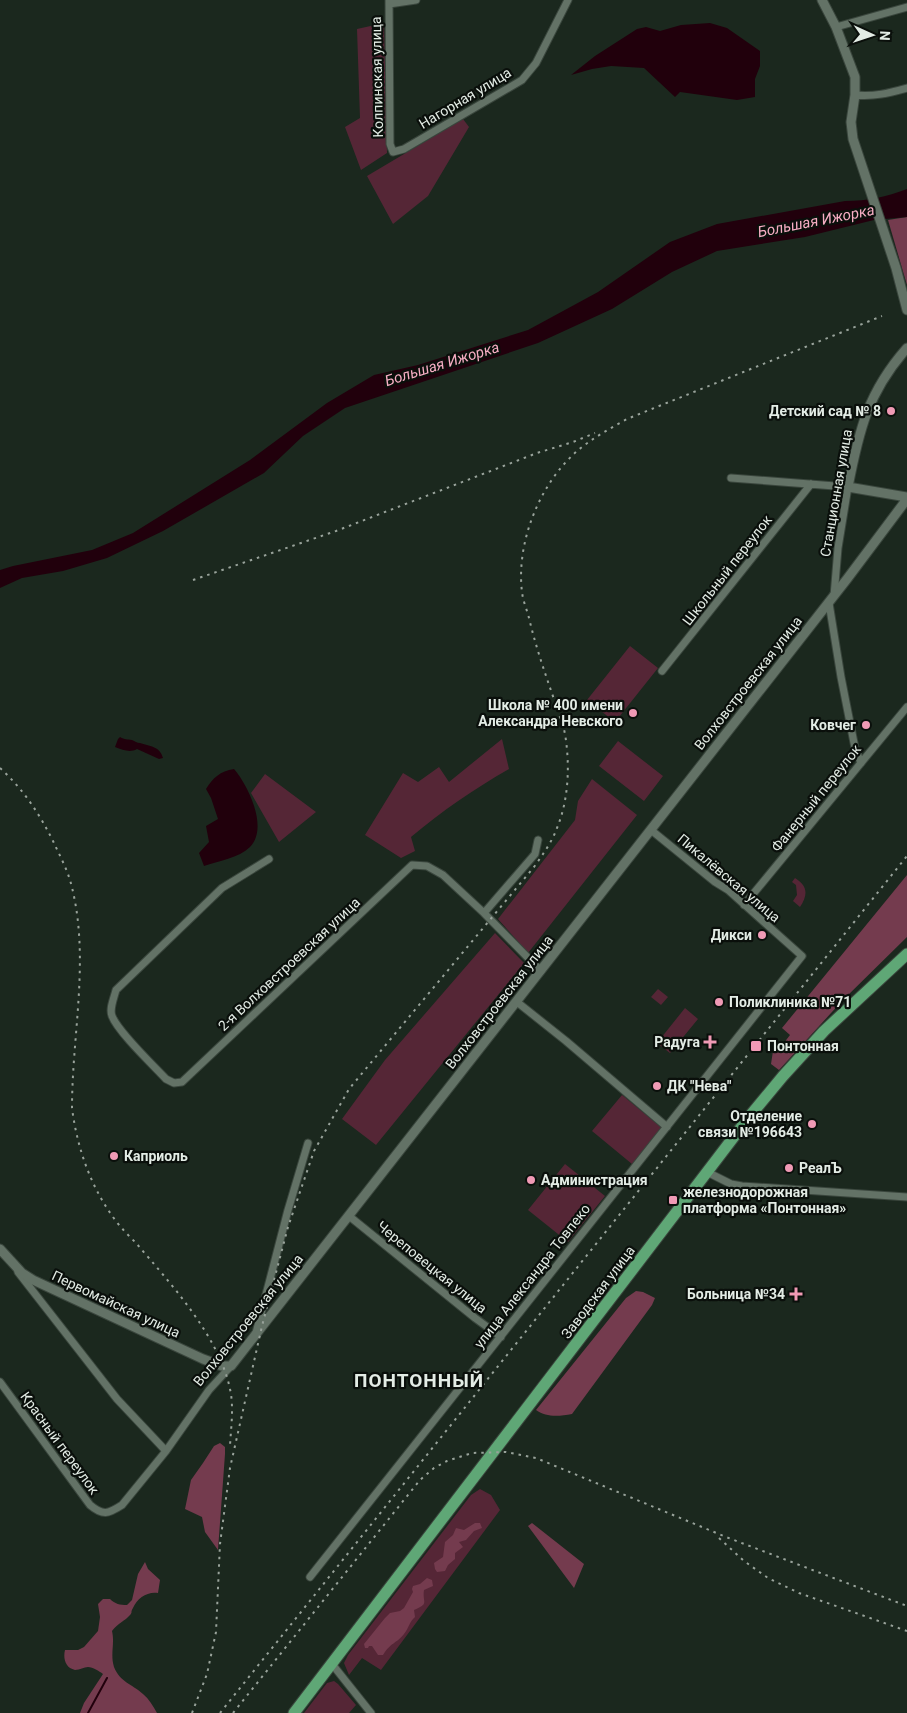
<svg xmlns="http://www.w3.org/2000/svg" width="907" height="1713" font-family="Roboto,sans-serif">
<rect width="100%" height="100%" fill="#1b281e"/>
<path fill="#552636" d="M384,23L387,153L361,170L345,127L360,118L357,29Z
M463,119L469,127L428,196L393,224L367,176Z
M630,646L658,668L615,722L587,700Z
M502,739L509,769C474,789 442,811 411,837L415,851L401,858L365,835L403,773L418,782L439,767L449,782Z
M618,741L663,776L644,801L599,766Z
M265,774L316,812L279,842L251,793Z
M592,779L637,815L528,953L498,919L575,820L578,801Z
M795,878C808,886 808,895 800,907L793,901L797,895L796,885L792,882Z
M495,933L524,963L376,1145L342,1119L385,1060Z
M658,989L668,997L661,1005L651,997Z
M685,1008L698,1019L670,1053L657,1043Z
M622,1095L662,1128L632,1164L592,1131Z
M565,1164L605,1196L568,1242L528,1210Z
M480,1489L491,1495L500,1510L381,1670L362,1658L349,1675L344,1663L348,1655L471,1495Z
M334,1681L338,1684L356,1705L349,1713H304L327,1683Z"/>
<path fill="#743b4e" d="M907,217V285L888,220Z
M907,875V937L842,1001L779,1070L771,1064L773,1051L780,1048L790,1035L782,1028Z
M636,1291L643,1292L655,1298L652,1305L572,1414C560,1416 547,1418 536,1410L626,1298Z
M220,1443L225,1447V1454L218,1550L205,1532L202,1517L185,1509L191,1480L203,1463L214,1446Z
M475,1523H480L482,1528L474,1531L466,1540L459,1542L463,1547L455,1553V1559L448,1565L445,1571L437,1572L435,1569L434,1563L443,1557L445,1542L453,1535L456,1528L464,1530Z
M532,1523L584,1564L574,1588L528,1526Z
M145,1562L148,1569L160,1580L158,1593C148,1591 137,1598 133,1608C130,1613 133,1611 130,1615C125,1621 118,1623 112,1631C115,1644 110,1654 114,1667C120,1682 132,1684 143,1694C149,1699 153,1706 157,1713H80L84,1703L103,1674C99,1671 93,1667 88,1667C84,1667 80,1670 75,1670C65,1668 63,1658 65,1650H78L84,1647L98,1631L100,1617L98,1604L103,1599H110C115,1604 120,1605 127,1605L132,1600L138,1574Z
M427,1578L432,1580L433,1586L424,1590C422,1603 430,1603 414,1610L415,1617C409,1622 409,1628 404,1634C396,1644 391,1642 383,1655H378L372,1646H369L368,1648H365L364,1644L385,1618L390,1613L400,1611L404,1608L413,1592L412,1589L413,1586L420,1584Z"/>
<path fill="#21000c" d="M710,23L727,28L760,51V66L755,79V97L737,100L680,92L675,97L644,68L611,66L592,69L571,75L595,56L637,29L646,27L660,31L681,25Z
M907,189V217L874,220L805,237L717,251L672,272L612,309L538,343L345,408L303,436L264,473L163,531L107,558L63,571L22,578L0,588V570L13,566L92,550L133,533L250,460L327,403L374,375L418,365L528,330L598,292L670,242L717,224L845,201C868,201 886,197 907,189Z
M120,737C125,740 127,739 132,740C135,741 137,743 140,743C149,746 160,746 163,758L159,759L137,749C130,753 123,750 115,747L118,739Z
M234,769C248,785 269,828 250,847C239,858 218,861 204,866L199,853L209,842L206,826L218,819L211,798L206,789C213,778 220,771 234,769Z"/>
<g fill="none" stroke-linecap="round" stroke-linejoin="round">
<path stroke="#21000c" stroke-width="2" d="M88,1713L107,1678"/>
<g stroke="#3a463d" stroke-width="9">
<path id="minor" d="M389,0L390,144L393,152L404,149L522,80L536,63L568,0
M389,4L416,0
M836,27L907,7
M855,95C874,97 889,93 907,88
M731,478L848,487L838,548L834,596
M829,603L841,677L855,748L861,763
M662,671L811,484
M269,859L222,888L116,990C114,998 109,1009 112,1016C118,1032 153,1065 166,1079L174,1083L182,1082L412,865L427,866L443,875L484,913L541,971
M744,905L907,707
M484,913L535,854L538,840
M517,1002L566,1041L667,1127
M707,1172L731,1184L742,1186L907,1197
M349,1216L475,1318L501,1337
M18,1272L117,1399L166,1451
M256,1333L288,1210L308,1143
M0,1382L90,1505C103,1516 108,1514 122,1505L166,1451L209,1390L231,1366
M310,1577L802,956L728,890L715,882L651,830
M332,1664L371,1713"/>
</g>
<g stroke="#3a463d" stroke-width="11">
<path id="tertiary" d="M822,0L836,27L855,77V95L851,122L853,139L896,268L907,310
M907,348C868,392 859,430 848,487L907,497
M0,1249L22,1273L33,1280L203,1359L222,1366H231L847,579L907,499"/>
</g>
<g stroke="#3a463d" stroke-width="13">
<path id="primary" d="M294,1713L749,1117L783,1076L824,1031L907,954"/>
</g>
<use href="#minor" stroke="#637266" stroke-width="7"/>
<use href="#tertiary" stroke="#637266" stroke-width="9"/>
<use href="#primary" stroke="#5fa776" stroke-width="11"/>
<path stroke="#99a39b" stroke-width="2" stroke-dasharray="2.5 5" stroke-linecap="butt" d="M193,580L336,531L537,453L573,442L595,433
M0,768C23,789 39,813 53,841C59,854 66,867 70,880C91,954 72,1033 72,1108C77,1147 90,1185 113,1217C120,1227 128,1235 136,1243C170,1283 219,1336 230,1389C234,1407 231,1427 230,1446
M719,1538L744,1561L768,1578L799,1593L907,1631
M192,1713L207,1674L216,1632L220,1544L230,1468L262,1326L288,1227L314,1151L349,1089L534,867C543,854 552,842 557,828C569,799 570,764 565,734C563,724 559,715 556,705C546,676 536,648 529,618C527,610 523,601 522,592C516,543 539,485 576,452C591,439 609,429 627,419L882,316
M220,1713L907,856
M233,1713L420,1480L434,1468L447,1461L472,1453L506,1452L536,1458L726,1537L907,1606"/>
</g>
<g fill="#f09ab5" stroke="#0a0f0b" stroke-width="2">
<circle cx="891" cy="411" r="5"/>
<circle cx="633" cy="713" r="5"/>
<circle cx="866" cy="725" r="5"/>
<circle cx="762" cy="935" r="5"/>
<circle cx="719" cy="1002" r="5"/>
<path d="M707.5 1034.5h5v5h5v5h-5v5h-5v-5h-5v-5h5z"/>
<rect x="750" y="1040" width="12" height="12" rx="2.5"/>
<circle cx="657" cy="1086" r="5"/>
<circle cx="812" cy="1124" r="5"/>
<circle cx="114" cy="1156" r="5"/>
<circle cx="789" cy="1168" r="5"/>
<circle cx="531" cy="1180" r="5"/>
<rect x="668" y="1195" width="10" height="10" rx="2.5"/>
<path d="M793.5 1286.5h5v5h5v5h-5v5h-5v-5h-5v-5h5z"/>
</g>
<g text-anchor="middle" stroke-width="4.5" stroke-linejoin="round" paint-order="stroke">
<g font-size="14" fill="#e3ece5" stroke="#0a0f0b">
<text transform="translate(377 77) rotate(-91)" y="5">Колпинская улица</text>
<text transform="translate(465 98) rotate(-31)" y="5">Нагорная улица</text>
<text transform="translate(836 493) rotate(-80)" y="5">Станционная улица</text>
<text transform="translate(727 570) rotate(-52)" y="5">Школьный переулок</text>
<text transform="translate(748 683) rotate(-52)" y="5">Волховстроевская улица</text>
<text transform="translate(816 798) rotate(-51)" y="5">Фанерный переулок</text>
<text transform="translate(729 878) rotate(40)" y="5">Пикалёвская улица</text>
<text transform="translate(289 964) rotate(-43)" y="5">2-я Волховстроевская улица</text>
<text transform="translate(499 1002) rotate(-52)" y="5">Волховстроевская улица</text>
<text transform="translate(432 1267) rotate(39)" y="5">Череповецкая улица</text>
<text transform="translate(532 1276) rotate(-52)" y="5">улица Александра Товпеко</text>
<text transform="translate(598 1292) rotate(-53)" y="5">Заводская улица</text>
<text transform="translate(116 1304) rotate(25)" y="5">Первомайская улица</text>
<text transform="translate(248 1320) rotate(-51)" y="5">Волховстроевская улица</text>
<text transform="translate(60 1443) rotate(54)" y="5">Красный переулок</text>
</g>
<g font-size="14" font-weight="bold" fill="#e3ece5" stroke="#0a0f0b" text-anchor="end">
<text x="881" y="416">Детский сад № 8</text>
<text x="623" y="710">Школа № 400 имени<tspan x="623" dy="16">Александра Невского</tspan></text>
<text x="856" y="730">Ковчег</text>
<text x="752" y="940">Дикси</text>
<text x="729" y="1007" text-anchor="start">Поликлиника №71</text>
<text x="700" y="1047">Радуга</text>
<text x="767" y="1051" text-anchor="start">Понтонная</text>
<text x="667" y="1091" text-anchor="start">ДК "Нева"</text>
<text x="802" y="1121">Отделение<tspan x="802" dy="16">связи №196643</tspan></text>
<text x="124" y="1161" text-anchor="start">Каприоль</text>
<text x="799" y="1173" text-anchor="start">РеалЪ</text>
<text x="541" y="1185" text-anchor="start">Администрация</text>
<text x="683" y="1197" text-anchor="start">железнодорожная<tspan x="683" dy="16">платформа «Понтонная»</tspan></text>
<text x="785" y="1299">Больница №34</text>
</g>
<g font-size="15" font-style="italic" fill="#f7aec4" stroke="#0a0f0b">
<text transform="translate(816 221) rotate(-11)" y="5">Большая Ижорка</text>
<text transform="translate(442 364) rotate(-17)" y="5">Большая Ижорка</text>
</g>
<g font-size="19" font-weight="bold" letter-spacing="1" fill="#e3ece5" stroke="#0a0f0b">
<text x="419" y="1387">ПОНТОННЫЙ</text>
</g>
</g>
<g transform="translate(872 35) rotate(93)" stroke="#0a0f0b" stroke-width="4" paint-order="stroke">
<path d="M0-4L9 19L0 12L-9 19Z" fill="#e3ece5"/>
<text y="-8" font-size="14" font-weight="bold" text-anchor="middle" fill="#e3ece5">N</text>
</g>
</svg>
